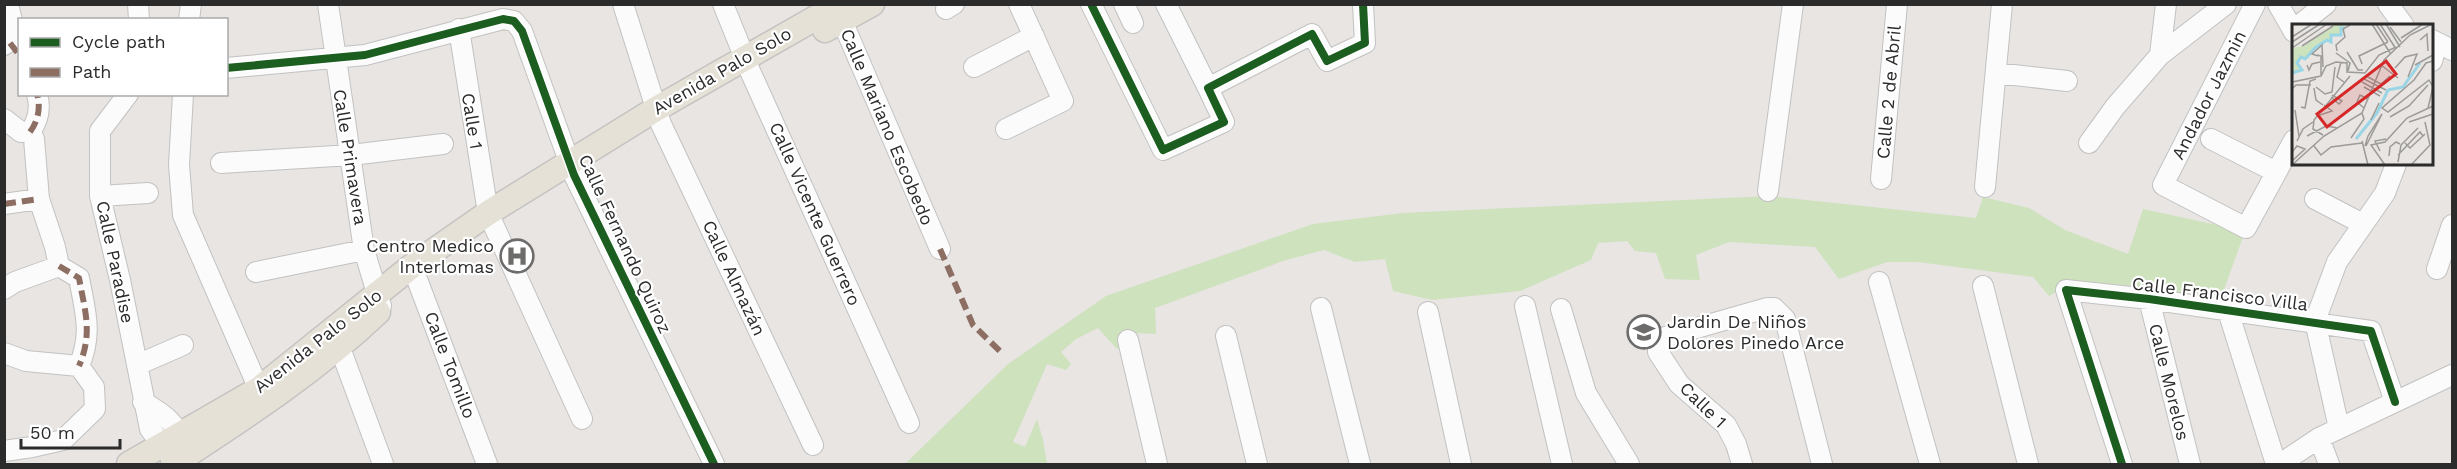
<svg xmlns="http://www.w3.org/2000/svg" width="2457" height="469" font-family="'Work Sans',sans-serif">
<rect width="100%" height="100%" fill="#e8e5e2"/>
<path fill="#cde2bd" d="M1769,196L1976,218L1983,197L2029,208L2065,230L2128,254L2143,209L2245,231L2220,301L2133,286L2078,281L2049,296L2033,277L1918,262H1887L1839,279L1815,247L1729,242L1696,255L1700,280L1665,279L1656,253L1635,251L1627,241L1598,243L1591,260L1520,291L1432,300L1393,291L1385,259L1355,262L1324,250L1286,260L1155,308L1156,334L1136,333L1117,349L1098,328L1076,339L1061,352L1071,364L1066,370L1047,364L1013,442L1025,447L1037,419L1043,440L1047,464H905L1008,364L1106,296L1313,224L1403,213Z"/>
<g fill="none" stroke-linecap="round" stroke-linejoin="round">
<g stroke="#c2c2c2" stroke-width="22">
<path id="minor" d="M138,4L139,20
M328,4L364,250L381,306
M623,4L661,124L813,445
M723,4L750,71L909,423
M1091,4L1163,150L1224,122L1208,88L1312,34L1327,61L1365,43L1363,4
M1124,4L1133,23
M1166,4L1208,88
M2255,4L2163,185L2246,228L2294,140
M2278,4L2294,32
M2388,4L2404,26
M837,9L940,249
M946,9L954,4
M189,20L191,4
M2298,26L2326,4
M459,29L488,213L582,419
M2432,40L2452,50
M4,45L16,37L8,4
M2160,55L2166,4
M2432,61L2437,43
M974,67L1034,36
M226,68L365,55L503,19L514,21L522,31L574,175L714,464
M1996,73L2067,81
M128,94L100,131V196L120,280L150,429L171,456
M183,94L179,165L183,215L259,389L267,401
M4,119L21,132H30L34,139L39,199L55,247L59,266
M1006,129L1063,101L1019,4
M30,132C38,121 41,108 37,94
M2211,139L2276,172
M2089,143L2115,107L2160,55L2226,4
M221,163L351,155L443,144
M1881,179L1897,4
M1985,187L2002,4
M1768,191L1793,4
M100,196L148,193
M2315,199L2363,224
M4,204L39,199
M59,266L79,278C85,311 93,333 79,366
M412,266L487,464
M2437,269L2452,225
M256,272L364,250
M1879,282L1930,464
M1983,286L2028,464
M4,289L15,282L59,266
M2149,299L2190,464
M1525,306L1562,464
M1321,308L1360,464
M1561,309L1586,393L1629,464
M2228,311L2276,464
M1428,312L1461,464
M329,336L340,348L383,464
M1226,336L1257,464
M1128,340L1157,464
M4,353L26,361L79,366L94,387L95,409L63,440L32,447L4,451
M137,365L183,345
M143,402C167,416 175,422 186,448
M2339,428L2315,321L2337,262L2385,193L2396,164
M2319,438L2329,464
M1742,464L1736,444L1726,425L1679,384L1658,352V347L1665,337L1767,308H1774L1785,319L1822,464
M2122,464L2066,290L2149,299L2371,331L2395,402
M2280,464L2319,438L2452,375"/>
</g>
<g stroke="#c5c3c2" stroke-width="27">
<path id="major" d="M825,30L872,4
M129,464L259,389L412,266L488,213L656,109L840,4
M173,464C245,417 315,372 378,312"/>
</g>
<use href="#minor" stroke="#fcfbfb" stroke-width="20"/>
<use href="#major" stroke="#e5e1d6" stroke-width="24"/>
<path stroke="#8d6e63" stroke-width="6" stroke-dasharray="12 6" stroke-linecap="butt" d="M10,43L20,56
M30,132C38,121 41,108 37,94
M4,204L39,199
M940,249L973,325L1004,355
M59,266L79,278C85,311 93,333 79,366"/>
<g stroke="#fff" stroke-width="11">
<path id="cycleway" d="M1091,4L1163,150L1224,122L1208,88L1312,34L1327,61L1365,43L1363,4
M226,68L365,55L503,19L514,21L522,31L574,175L714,464
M2122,464L2066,290L2149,299L2371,331L2395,402"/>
</g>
<use href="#cycleway" stroke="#1b5e20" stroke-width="8"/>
</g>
<defs>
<g id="hospital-ring" transform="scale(1.725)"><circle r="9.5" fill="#fff" stroke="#6d6c6b" stroke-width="1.5"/><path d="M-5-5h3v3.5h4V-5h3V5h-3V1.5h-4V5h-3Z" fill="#6d6c6b"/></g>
<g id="school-ring" transform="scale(1.725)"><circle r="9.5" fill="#fff" stroke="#6d6c6b" stroke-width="1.5"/><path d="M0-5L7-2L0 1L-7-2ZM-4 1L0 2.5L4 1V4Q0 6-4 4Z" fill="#6d6c6b"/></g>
</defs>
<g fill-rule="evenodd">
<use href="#hospital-ring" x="517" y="256"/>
<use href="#school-ring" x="1644" y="332"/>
</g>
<g text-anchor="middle" stroke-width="4.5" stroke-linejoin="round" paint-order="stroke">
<g font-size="18" fill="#2b2b2b" stroke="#fff">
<text transform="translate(722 71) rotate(-30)" y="6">Avenida Palo Solo</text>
<text transform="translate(1889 92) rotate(-85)" y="6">Calle 2 de Abril</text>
<text transform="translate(2209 95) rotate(-63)" y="6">Andador Jazmin</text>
<text transform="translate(472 121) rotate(81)" y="6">Calle 1</text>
<text transform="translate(887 127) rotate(67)" y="6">Calle Mariano Escobedo</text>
<text transform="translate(350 157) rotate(81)" y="6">Calle Primavera</text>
<text transform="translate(815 214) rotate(66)" y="6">Calle Vicente Guerrero</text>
<text transform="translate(625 244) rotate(65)" y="6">Calle Fernando Quiroz</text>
<text transform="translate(115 262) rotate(78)" y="6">Calle Paradise</text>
<text transform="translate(734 278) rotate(65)" y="6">Calle Almazán</text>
<text transform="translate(2220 294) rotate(7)" y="6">Calle Francisco Villa</text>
<text transform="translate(318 341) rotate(-38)" y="6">Avenida Palo Solo</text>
<text transform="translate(450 365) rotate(69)" y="6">Calle Tomillo</text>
<text transform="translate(2169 382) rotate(76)" y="6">Calle Morelos</text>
<text transform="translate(1703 405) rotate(44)" y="6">Calle 1</text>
</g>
<g font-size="18" fill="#2b2b2b" stroke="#fff" text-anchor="end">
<text x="494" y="252">Centro Medico<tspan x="494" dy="21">Interlomas</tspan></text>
<text x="1667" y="328" text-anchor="start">Jardin De Niños<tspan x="1667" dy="21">Dolores Pinedo Arce</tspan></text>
</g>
</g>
<g transform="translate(2292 24)">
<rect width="141" height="141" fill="#e8e5e2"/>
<path d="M43,0H58L49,4V11L41,10L39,17L26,20L16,35L9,33L5,39L10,46L0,49V24L12,22Z" fill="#cde2bd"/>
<path fill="none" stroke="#9ad5e6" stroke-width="3" d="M0,49L10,46L5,39L9,33L13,35L23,24L35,16L39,18V11H49V4H53M64,115L85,89L96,66L111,63L128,39"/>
<path fill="none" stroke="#9c9b99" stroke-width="1.5" d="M80,0L98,29M84,0L96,18M88,0L104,25M94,0L108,23M98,3L109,18M0,13L20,0M109,14L131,0M128,16L135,10L136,27M0,18L28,0M10,22L41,2M0,24L35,0M45,27L44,21L53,13L51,5L58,1M55,28L66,46H71M44,29L58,39L56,47M25,31L29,32V51M26,32L20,30L30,21L31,43M49,38L45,53L52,58M70,40L67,32L96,18M15,41L17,46L20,40L28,38M89,41L106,54M123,41L141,31M103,44L113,33L125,30L116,53M74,52L89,60L98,52M72,55L94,66M0,58L29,52L34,42L44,38L55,39V48L73,49L87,31L104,23M70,58L90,69M24,63L33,70L40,68L43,43M72,63L88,72M22,64L24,76L31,81M0,65L4,61H19M39,73L47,80L50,77L40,71M72,74L76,75L68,71L65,78L72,84M9,83L13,84L18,57L24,55M136,84L141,63L137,56L96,88L90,84L122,56L134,39L141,37M3,86L7,112M28,91L40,87L32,81M98,93L117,82L136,61M79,96L87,79M117,98L141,90M31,111L21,105L22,96L58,52M15,112L34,102L46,104M59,114L72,95L70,89M5,117L11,105L21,98M70,117L76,141M113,119L118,124L133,110M22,122L29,131L39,123L70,119M73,122L76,112L90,90L74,122M88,127L83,117L94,115M0,128L5,122L13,125L0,137M106,131L128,108L131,112M97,132L98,123L104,118L108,120M106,138L109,121L126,104M0,141L32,112L70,89L92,36L118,11L140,0M93,141L79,121L93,118L115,94L141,82M119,141L138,121L133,98"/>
<path fill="#d62828" fill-opacity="0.15" stroke="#d62828" stroke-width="3" d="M94,37L104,50L35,103L25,90Z"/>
<rect width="141" height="141" fill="none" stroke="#2b2b2b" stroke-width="3"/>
</g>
<rect width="2457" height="469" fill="none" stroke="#2b2b2b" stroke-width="12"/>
<rect x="18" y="18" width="210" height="78" fill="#ffffff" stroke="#aaaaaa" stroke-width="1.5"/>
<rect x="30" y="38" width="30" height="9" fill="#1b5e20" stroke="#aaaaaa" stroke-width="1.5"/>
<text x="72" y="48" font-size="18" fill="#2b2b2b">Cycle path</text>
<rect x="30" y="68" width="30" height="9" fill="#8d6e63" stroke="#aaaaaa" stroke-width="1.5"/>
<text x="72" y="78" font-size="18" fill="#2b2b2b">Path</text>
<path d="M21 439v9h99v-9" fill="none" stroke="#2b2b2b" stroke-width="3"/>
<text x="30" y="439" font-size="18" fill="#2b2b2b" stroke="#ffffff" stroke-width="4.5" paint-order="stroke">50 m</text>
</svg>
